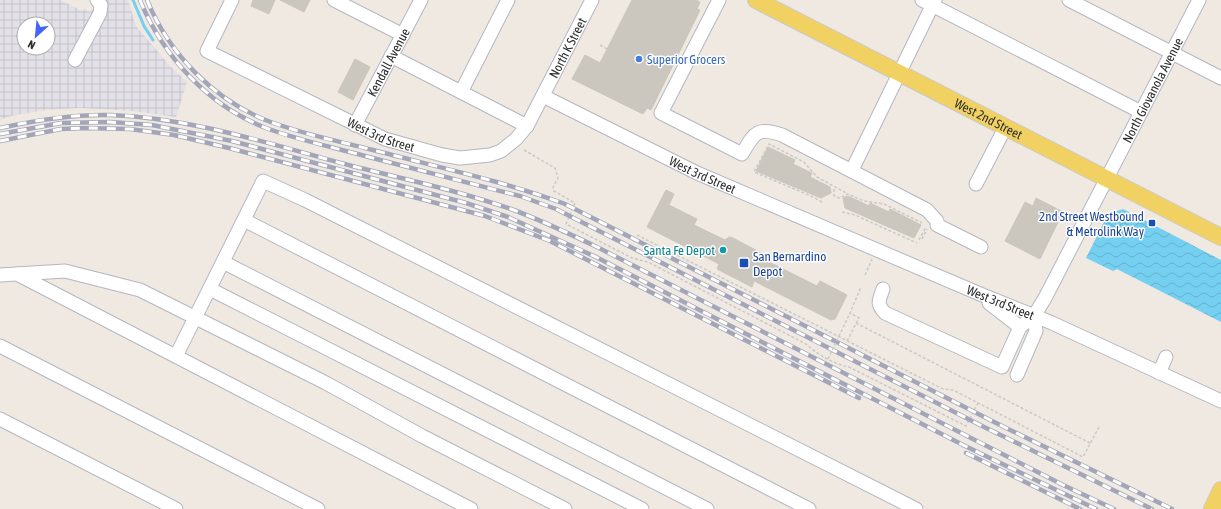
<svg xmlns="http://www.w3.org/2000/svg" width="1221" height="509" font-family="'Asap Condensed',sans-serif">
<defs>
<pattern id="industrial-grid" width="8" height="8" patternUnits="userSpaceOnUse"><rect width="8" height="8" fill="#e3e1e8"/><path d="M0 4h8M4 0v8" fill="none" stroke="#c3c1c7"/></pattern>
<pattern id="water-waves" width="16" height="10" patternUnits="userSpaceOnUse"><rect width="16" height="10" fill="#75cff0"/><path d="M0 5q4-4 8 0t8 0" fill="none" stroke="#66b2ce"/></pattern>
</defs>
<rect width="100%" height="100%" fill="#efe9e1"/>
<path fill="url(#industrial-grid)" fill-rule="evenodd" d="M0,0H60L83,11L85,9L90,12L102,0H128L136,26L171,67L187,82L176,117L133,111L80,108L45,110L11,116L0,120ZM24,24H48V48H24Z"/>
<path fill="url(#water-waves)" d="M1123,209L1221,260V322L1117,269L1113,271L1086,258L1108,214Z"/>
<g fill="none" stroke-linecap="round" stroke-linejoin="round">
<path stroke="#75cff0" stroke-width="3" d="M133,0L144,26L153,40"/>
</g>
<path fill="#cbc7bf" stroke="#cbc5ba" d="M253,0H275L269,14L251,6Z
M280,0H310L304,12Z
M632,0H696L700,2L697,9L700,10L651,110L647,108L643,114L572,79L585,55L600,63Z
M355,59L370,67L353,100L338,92Z
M768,147L795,160L793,164L812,173L810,177L830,187L831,193L821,198L756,171Z
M666,190L674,194L669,205L697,219L694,225L725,240L729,237L733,238L771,258L769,262L817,286L820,281L847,295L835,319L831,320L754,281L752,287L717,269L719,264L647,227Z
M848,196L869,206L870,203L889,212L890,209L921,225L914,238L845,208L843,198Z
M1036,198L1063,212L1040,259L1005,241L1025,202L1033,206Z"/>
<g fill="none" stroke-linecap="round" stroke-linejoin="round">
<g stroke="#b4b7c1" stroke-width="15">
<g id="minor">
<path id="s1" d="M232,0L207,51L385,139L442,155L460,158L490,155L501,151L516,139L527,126L592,0"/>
<path d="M334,0L403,35"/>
<path d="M719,0L661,113L742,154C754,134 756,126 782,135L927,210L937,221V225L981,247"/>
<path d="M922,0L1141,112"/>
<path d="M1069,0L1221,78"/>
<path d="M391,56L527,126"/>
<path d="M75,60L100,13L101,5L97,0"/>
<path d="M461,92L508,0"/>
<path id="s2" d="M543,96L697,173L980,294L1052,323L1221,401"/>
<path id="s3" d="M355,125L421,0"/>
<path d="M852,170L935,0"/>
<path d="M976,184L1005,128"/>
<path d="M244,220L809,509"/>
<path d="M223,262L707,509"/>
<path d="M17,274L471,509"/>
<path d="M0,275L65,271L140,290L326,383L422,436L565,509"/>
<path d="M210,289L642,509"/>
<path id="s4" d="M883,289C879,301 876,303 885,313L1002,367L1020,327L1034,316L1045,298L1199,0"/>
<path d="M989,303L1020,327"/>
<path d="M0,346L318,509"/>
<path d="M176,356L263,181L305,200L916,509"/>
<path d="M1159,373L1166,357"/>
<path d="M1017,375L1036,331L1034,316"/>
<path d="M0,419L176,509"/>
</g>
</g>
<g stroke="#c9c9c9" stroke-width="18">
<g id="major">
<path id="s5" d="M756,0L1221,237"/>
<path d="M1212,509L1221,490"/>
</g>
</g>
<path stroke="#c9c9c9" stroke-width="1.5" stroke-dasharray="3 2" stroke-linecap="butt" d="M600,45L607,49
M524,150L555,168L558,178L553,187L554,191L575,203L566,224L632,258L648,262L806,344C818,355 834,364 849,367L966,426L978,403
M834,189V196L839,198L848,194L864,201L884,204L922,223
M822,202L811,196L754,172L769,144L804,162L817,177L848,194
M842,212L855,215L917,243
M637,235L943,389L953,390L1083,457L1100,425
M922,239L927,229
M919,240L926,227
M865,275L872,259
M856,323L1090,443
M847,341L859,318L850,313L861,287"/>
<use href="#minor" stroke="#fff" stroke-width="13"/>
<use href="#major" stroke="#f2d163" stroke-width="16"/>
<g stroke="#a3a6b8" stroke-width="4.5">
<path id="rail" d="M140,0C163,57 209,106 266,128C298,140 332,147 365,156C416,169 468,183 520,196L556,209L980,425L1152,509
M147,0C169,54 214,100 268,121C302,134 338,141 373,150C437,167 503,181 565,204L1004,427L1172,509
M0,128C37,120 73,114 111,115C193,118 273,145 352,166C405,179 459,191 511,209C541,220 570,234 599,248L1063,485L1114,509
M0,134L61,123L110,122L152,125L232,141L466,203L508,217L596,257L965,446L1096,509
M0,141L61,129L84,128L130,129L174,135L229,148L485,216L550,241L859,398
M966,453L1080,509"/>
</g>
<use href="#rail" stroke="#fff" stroke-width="3" stroke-dasharray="9" stroke-linecap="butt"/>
<path stroke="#c9c9c9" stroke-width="1.5" stroke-dasharray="3 2" stroke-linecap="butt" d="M828,359L850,313"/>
</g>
<circle fill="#3f7fe0" stroke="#fff" stroke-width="1.5" cx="639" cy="59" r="4"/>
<g fill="#1a4fb4" stroke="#fff" stroke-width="1.5">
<rect x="1148" y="219" width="8" height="8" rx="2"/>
<rect x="739" y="258" width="10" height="10" rx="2"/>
</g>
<circle fill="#0f9aa8" stroke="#fff" stroke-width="1.5" cx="723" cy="250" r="4"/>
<g text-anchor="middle" stroke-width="3" stroke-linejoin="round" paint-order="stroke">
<g font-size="13" fill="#2e2e2e" stroke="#fff">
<text dy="5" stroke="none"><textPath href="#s1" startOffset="499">North K Street</textPath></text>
<text dy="5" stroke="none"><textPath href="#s3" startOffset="71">Kendall Avenue</textPath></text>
<text dy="5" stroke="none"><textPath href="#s4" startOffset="472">North Giovanola Avenue</textPath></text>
<text dy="5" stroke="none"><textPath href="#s5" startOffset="261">West 2nd Street</textPath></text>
<text dy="5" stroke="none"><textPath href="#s1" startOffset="250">West 3rd Street</textPath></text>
<text dy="5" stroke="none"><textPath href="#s2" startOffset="178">West 3rd Street</textPath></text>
<text dy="5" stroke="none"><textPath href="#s2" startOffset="502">West 3rd Street</textPath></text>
</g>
<g font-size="13" fill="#366cbe" stroke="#fff" text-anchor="start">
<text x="647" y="64">Superior Grocers</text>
</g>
<g font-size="13" fill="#164399" stroke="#fff" text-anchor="end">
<text x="1144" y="221">2nd Street Westbound<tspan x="1144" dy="15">&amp; Metrolink Way</tspan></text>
<text x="753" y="261" text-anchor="start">San Bernardino<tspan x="753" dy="15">Depot</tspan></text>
</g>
<g font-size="13" fill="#0d838f" stroke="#fff" text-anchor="end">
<text x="715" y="255">Santa Fe Depot</text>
</g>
</g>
<g transform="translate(36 36) rotate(207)"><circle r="19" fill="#ffffff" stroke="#ababab"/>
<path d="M0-3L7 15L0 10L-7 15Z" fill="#4264fb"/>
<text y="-6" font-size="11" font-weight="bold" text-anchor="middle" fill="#2e2e2e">N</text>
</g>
</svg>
